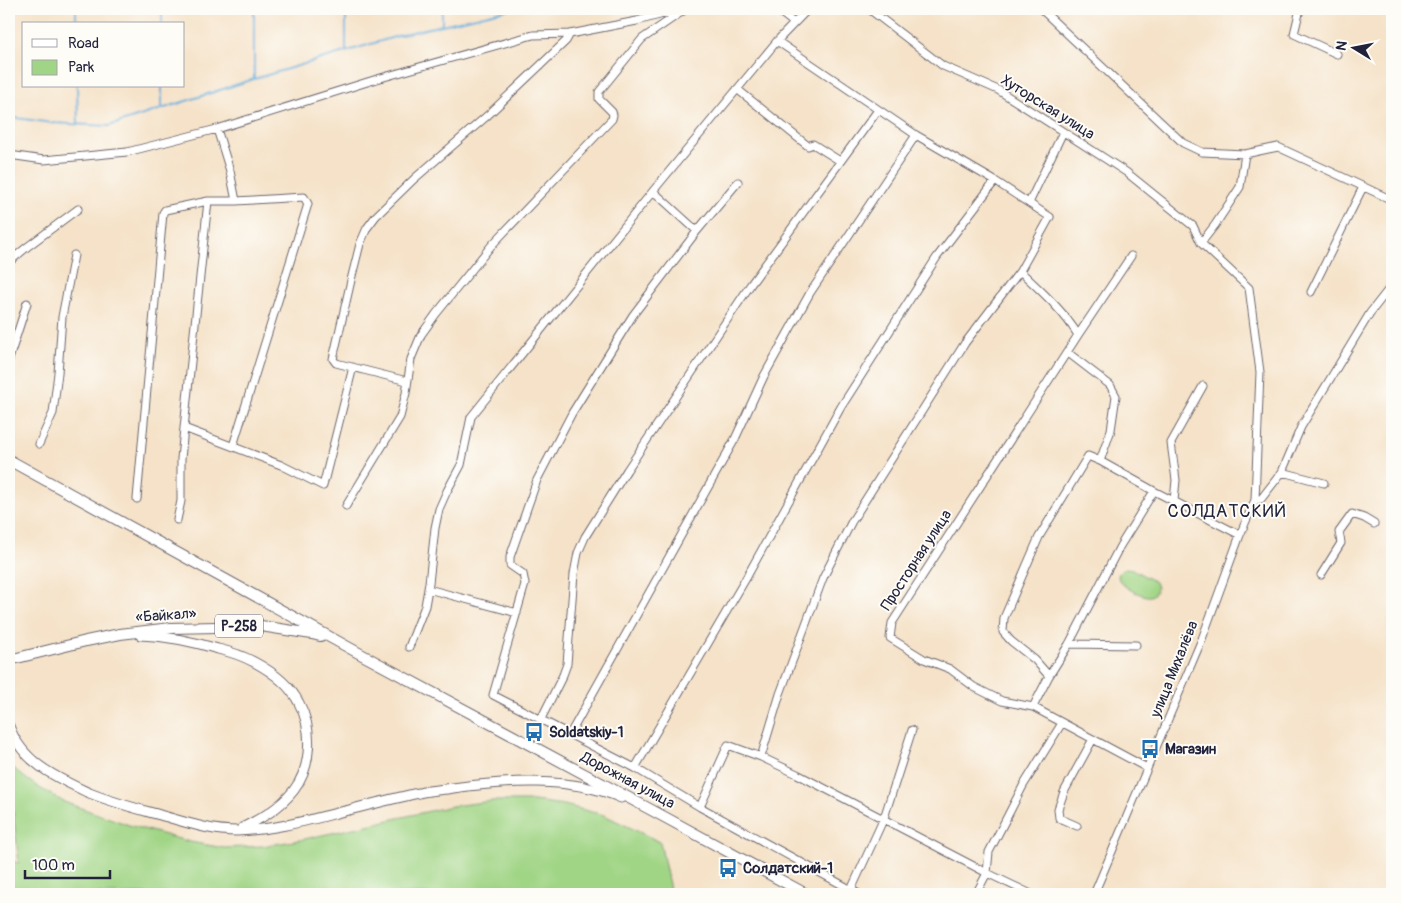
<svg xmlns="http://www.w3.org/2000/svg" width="1401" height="903" font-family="Pangolin,sans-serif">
<rect width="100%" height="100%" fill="#fdfcf7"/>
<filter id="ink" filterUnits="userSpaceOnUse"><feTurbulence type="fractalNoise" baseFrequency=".02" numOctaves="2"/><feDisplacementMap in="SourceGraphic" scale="10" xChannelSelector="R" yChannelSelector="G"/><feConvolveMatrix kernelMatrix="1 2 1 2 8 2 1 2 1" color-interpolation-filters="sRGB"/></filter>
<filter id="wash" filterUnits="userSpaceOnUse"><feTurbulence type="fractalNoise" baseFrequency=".0096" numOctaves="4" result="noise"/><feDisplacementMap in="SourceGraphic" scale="20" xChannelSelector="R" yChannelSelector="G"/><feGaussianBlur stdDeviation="1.12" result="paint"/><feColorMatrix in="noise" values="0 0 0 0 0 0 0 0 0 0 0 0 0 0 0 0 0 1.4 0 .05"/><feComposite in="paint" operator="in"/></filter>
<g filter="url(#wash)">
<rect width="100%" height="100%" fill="#f5e2c8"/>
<path fill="#a1d586" stroke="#627c60" d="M1126,568L1132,569L1155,582L1157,588C1156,592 1154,595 1150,596C1143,598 1101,579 1126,568Z
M9,763L21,775L38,787L64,802L129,825L190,842L224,848L262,846L300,840L452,806L492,801H534L564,805L604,815L660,842L671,894H9V860L19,863L10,787L9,786Z"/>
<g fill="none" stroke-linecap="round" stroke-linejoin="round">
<path stroke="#63aada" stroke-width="2" d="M76,9V24
M162,9V24
M442,9V24
M346,51V9
M254,79V9
M77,86L78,124
M162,86V109
M9,117L52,123L109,126L254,79L408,33L510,9"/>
</g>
</g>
<g filter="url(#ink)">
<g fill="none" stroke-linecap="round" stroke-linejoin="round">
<g stroke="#6c656c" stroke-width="9">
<path id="minor" d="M776,9L794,23
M869,9L943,66L998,90L1126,172L1193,226L1201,243L1249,288L1260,372L1255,500L1240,535L1202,639L1094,894
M1041,9L1183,143L1202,152L1245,154L1278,147L1392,200
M1300,9L1294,34L1337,54
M737,89L808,146L813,144L840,161
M217,129L230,171L236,201
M9,155L44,160L127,152L217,129L377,79L533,35L570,34L637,21L682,9
M738,182L697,231L633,315L572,413L537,480L510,557V565L523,574L525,584L493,695L635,768L700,807L859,894
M653,191L697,231
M1029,203L1063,132
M1201,243L1215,225L1240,187L1245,154
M1131,256L1078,335L892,623L890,638L924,659L950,669L974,687L1002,701L1033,707L1147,768
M9,262L27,247L78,209
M1020,271C1041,291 1063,310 1078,335
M1311,292L1363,187
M1067,352L1110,385L1116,396L1111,430L1100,461L1154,491L1240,535
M9,359L27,303
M407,381L336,363L333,359L352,276L360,244L367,228L376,216L414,179L488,115L566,41L570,34
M184,428L281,465L323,486L353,367
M39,444L53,413L58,373L62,317L74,255
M1282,472L1324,483
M137,499L163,213L165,210L208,201H236L304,197L308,204L233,446
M1255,500L1261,499L1282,472L1301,427L1370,313L1392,285
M1174,501L1176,480L1171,443L1203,386
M346,506L400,417L406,393L411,359L421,335L436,314L491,246L612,119L613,115L612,112L599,99V92L642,39L683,11
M177,520L181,501V459L184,428L208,201
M1321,575L1341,543L1339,532L1352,514L1364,518L1374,524
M428,589L517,613
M1069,644L1136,645
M409,647L425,606L429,583L435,528L439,509L447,491L461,465L471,417L653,191L777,41L808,9
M1049,676L1035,660L1011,641L1003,632L1004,618L1039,537L1088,456L1100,461
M1033,707L1049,676L1069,644L1120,546L1154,491
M541,719L563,675L567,664L574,574L578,553L585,537L627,470L751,284L878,110
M570,734L735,439L764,376L810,293L916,135
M761,757L780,694L823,578L852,521L965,343L1020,271L1050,217L995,181L916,135L777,41
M635,768L745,580L841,407L937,257L995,181
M700,807L728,745L761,757L797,774L987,873L1031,894
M1077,826L1059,818L1058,809L1064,792L1093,739
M851,890L884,818L912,730
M976,894L987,873L989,852L1023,786L1062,723"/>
</g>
<g stroke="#6c656c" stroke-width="11">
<path id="major" d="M140,635C168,636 191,641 218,649C231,652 243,656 254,662C271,671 290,685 299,703C313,729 312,766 294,790C280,808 262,818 242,828
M9,726C22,762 55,777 87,792C111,802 135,808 160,815C185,822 211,831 237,831C275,830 312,819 349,810C372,804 395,798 419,793C430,790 442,790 453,788C506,781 570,776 621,798"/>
</g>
<g stroke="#6c656c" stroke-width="12">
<path id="highway" d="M9,460L355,651L657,813L806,894
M9,660L86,641L120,634L171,628L261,626L312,634L320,636"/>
</g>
<use href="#minor" stroke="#fff" stroke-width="7"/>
<use href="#major" stroke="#fff" stroke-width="9"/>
<use href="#highway" stroke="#fff" stroke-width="10"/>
</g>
</g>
<defs>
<g id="bus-bare" transform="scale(1.5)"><path d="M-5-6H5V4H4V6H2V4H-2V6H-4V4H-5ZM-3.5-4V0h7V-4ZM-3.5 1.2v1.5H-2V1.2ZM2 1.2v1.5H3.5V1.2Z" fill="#1f6fb2" stroke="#fdfcf7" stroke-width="2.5" paint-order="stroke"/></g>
</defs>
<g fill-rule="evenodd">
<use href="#bus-bare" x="534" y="732"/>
<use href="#bus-bare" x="1150" y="749"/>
<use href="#bus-bare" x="728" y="868"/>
</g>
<g text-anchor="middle" stroke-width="4" stroke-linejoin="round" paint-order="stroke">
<rect fill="#fdfcf7" stroke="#646373" stroke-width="1" x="215" y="614.5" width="48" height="23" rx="4"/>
<g font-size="14" font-weight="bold" fill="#22223b">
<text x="239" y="631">Р-258</text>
</g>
<g font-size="15" fill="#22223b" stroke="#fdfcf7">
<text transform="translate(1048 107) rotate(32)" y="5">Хуторская улица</text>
<text transform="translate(916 560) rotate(-57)" y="5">Просторная улица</text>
<text transform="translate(166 615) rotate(-4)" y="5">«Байкал»</text>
<text transform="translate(1174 669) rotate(-68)" y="5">улица Михалёва</text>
<text transform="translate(628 780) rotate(28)" y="5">Дорожная улица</text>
</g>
<g font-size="15" font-weight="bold" fill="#22223b" stroke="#fdfcf7" text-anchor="start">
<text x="549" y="737">Soldatskiy-1</text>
<text x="1165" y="754">Магазин</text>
<text x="743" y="873">Солдатский-1</text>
</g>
<g font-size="18" letter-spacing="1" fill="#22223b" stroke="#fdfcf7">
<text x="1227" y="517">СОЛДАТСКИЙ</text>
</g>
</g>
<rect width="1401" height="903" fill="none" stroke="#fdfcf7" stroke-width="30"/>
<rect x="22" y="22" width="162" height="65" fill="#fdfcf7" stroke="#a5a5ac"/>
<rect x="32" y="39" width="25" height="8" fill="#ffffff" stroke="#a5a5ac"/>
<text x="68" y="48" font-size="15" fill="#22223b">Road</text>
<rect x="32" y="60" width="25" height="15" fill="#a1d586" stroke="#a5a5ac"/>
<text x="68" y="72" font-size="15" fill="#22223b">Park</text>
<g transform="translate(1354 48) rotate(280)" stroke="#fdfcf7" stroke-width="4" paint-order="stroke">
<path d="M0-4L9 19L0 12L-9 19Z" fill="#22223b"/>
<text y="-8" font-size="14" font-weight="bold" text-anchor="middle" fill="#22223b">N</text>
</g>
<path d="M25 870v8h85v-8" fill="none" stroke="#22223b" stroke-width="2.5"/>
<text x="32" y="870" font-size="15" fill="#22223b" stroke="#fdfcf7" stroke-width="4" paint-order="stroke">100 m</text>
</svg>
